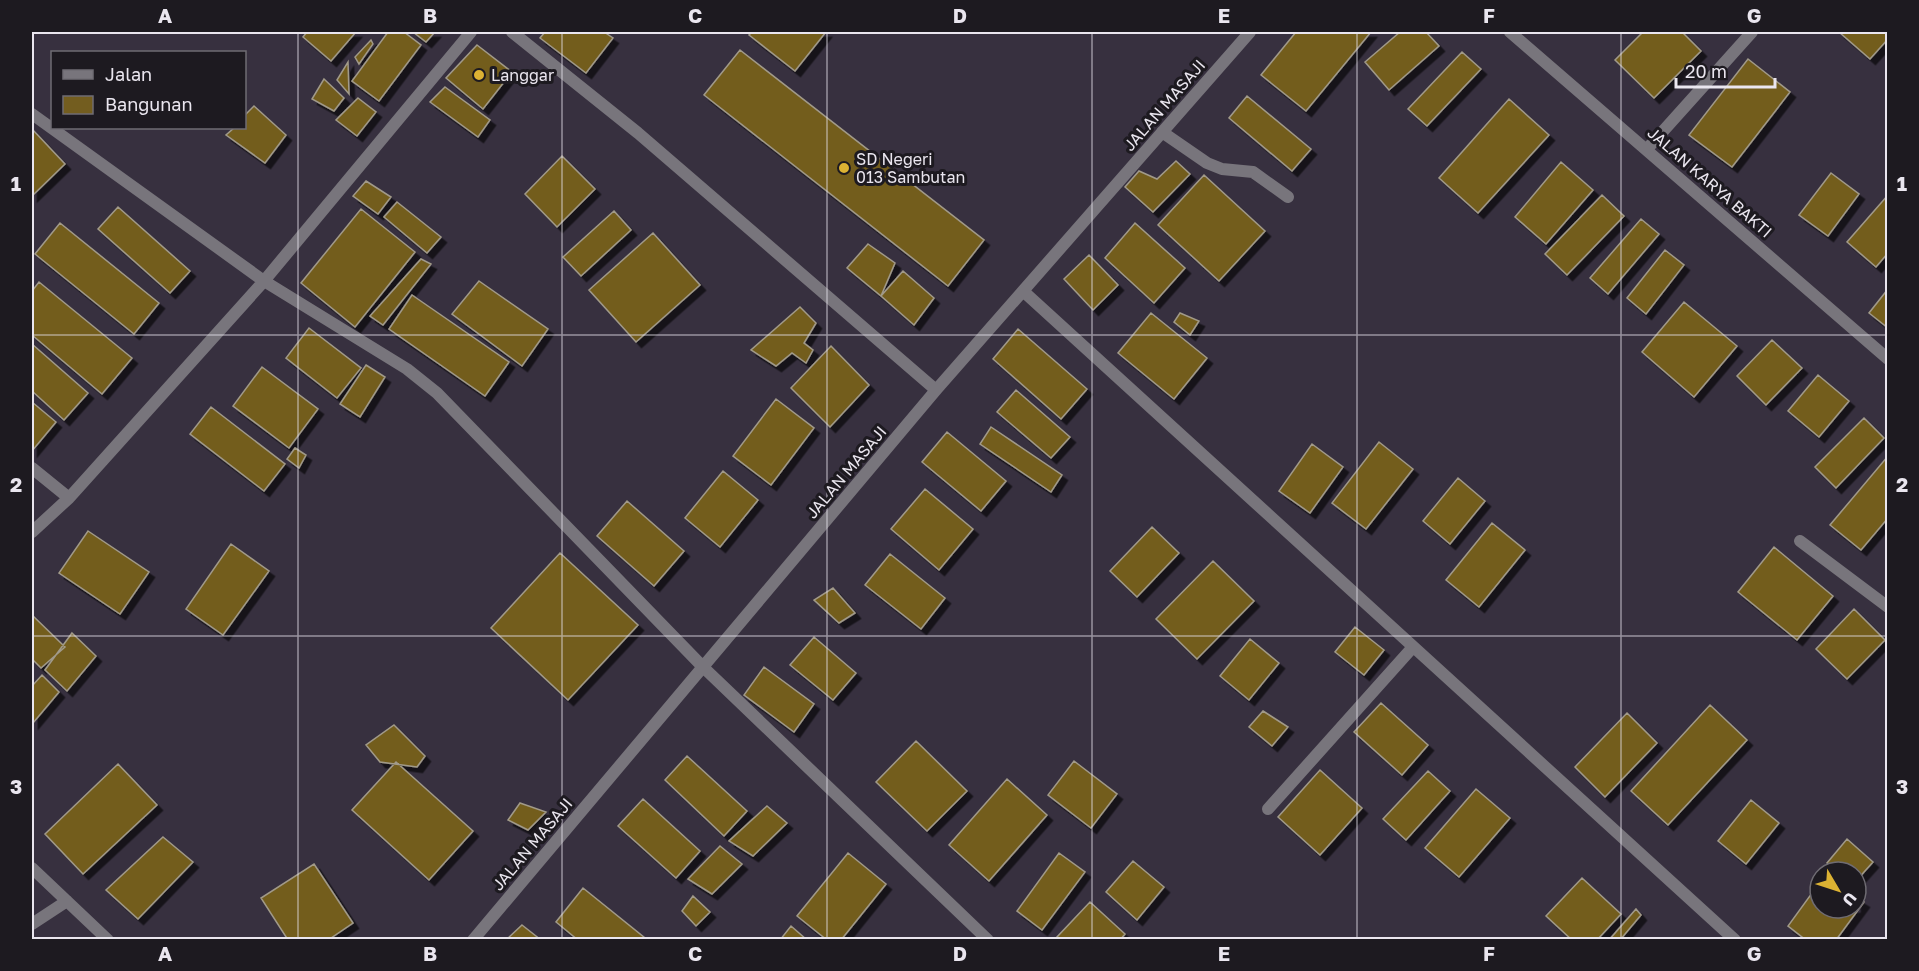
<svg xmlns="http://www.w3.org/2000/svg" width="1919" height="971" font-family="'Golos Text',sans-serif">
<defs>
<filter id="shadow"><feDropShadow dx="5.5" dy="5.5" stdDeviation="0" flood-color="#0009"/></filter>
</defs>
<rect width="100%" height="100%" fill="#37303f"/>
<path fill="#735d1f" stroke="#a19a89" stroke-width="1.5" filter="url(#shadow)" d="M307,32H356L331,61L303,37Z
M388,32H404L421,45L379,101L352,81Z
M413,32H435L426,42Z
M545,32H604L613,38L586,73L540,38Z
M752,32H826L795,71L749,35Z
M1296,32H1371L1306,111L1261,75Z
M1400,32H1426L1439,46L1389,90L1365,62Z
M1643,32H1682L1701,51L1654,98L1615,60Z
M1839,32H1888V39L1870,59Z
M371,40L373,44L359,64L355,57Z
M477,45L512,72L483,109L446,78Z
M740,50L984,240L948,286L704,95Z
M1462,52L1481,69L1427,126L1408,109Z
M1748,59L1790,92L1732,167L1689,135Z
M348,62L349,94L337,80Z
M324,79L344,98L334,111L312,99Z
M445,87L490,120L478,137L430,102Z
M1247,96L1311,149L1292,171L1229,118Z
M358,98L376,112L357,136L336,120Z
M1509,99L1549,135L1478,213L1439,178Z
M254,106L286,135L265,163L226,135L234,128H244V116Z
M32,129L65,164L32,196Z
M562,156L595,189L557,227L525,194Z
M1176,161L1190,174L1153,212L1125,187L1139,171L1157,179Z
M1561,162L1593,190L1546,244L1515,217Z
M1831,173L1859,194L1828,236L1799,215Z
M1204,175L1265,231L1219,281L1158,225Z
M366,181L391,197L378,214L353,196Z
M1602,195L1624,216L1567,275L1545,254Z
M1888,195V253L1876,267L1847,242Z
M397,202L441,237L427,253L384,217Z
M118,207L190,271L170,293L98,229Z
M361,209L415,252L355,327L301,283Z
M614,211L631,230L581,276L563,257Z
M1641,219L1659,234L1608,294L1590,278Z
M60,223L159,303L134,334L35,254Z
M1135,223L1185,268L1154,303L1105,258Z
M653,233L700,285L636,342L589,290Z
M868,244L895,263L881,296L847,268Z
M1665,250L1684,265L1646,314L1627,298Z
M1089,255L1118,285L1093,310L1064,279Z
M421,259L431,264L383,325L370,316Z
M903,271L934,298L914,325L881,296Z
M479,281L548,329L522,366L452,314Z
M39,282L132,358L102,394L32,335V291Z
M1888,289V328L1869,313Z
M412,295L509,362L485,396L389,329Z
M1684,302L1737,346L1694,397L1642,352Z
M800,307L816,323L804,343L813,350L806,363L792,353L776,366L751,350Z
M1151,313L1207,358L1174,399L1118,353Z
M1180,313L1199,321L1190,335L1174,322Z
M309,328L361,368L337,398L286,358Z
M1018,329L1087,389L1061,419L993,359Z
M1772,340L1802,368L1766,405L1737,376Z
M32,344L88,393L64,420L32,391Z
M831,346L869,385L830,427L791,388Z
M366,365L385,377L360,417L340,404Z
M262,367L318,409L289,448L233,406Z
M1818,375L1849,401L1819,437L1788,411Z
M1016,390L1070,437L1051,458L997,412Z
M776,399L814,428L771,485L733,456Z
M32,402L56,422L32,451Z
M211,407L285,464L264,491L190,434Z
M1864,418L1884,438L1836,488L1815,467Z
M991,427L1062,475L1051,492L980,444Z
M947,432L1006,481L981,511L922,462Z
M1379,442L1413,469L1366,529L1332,503Z
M1312,444L1343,467L1310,513L1279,491Z
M295,448L306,455L299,468L287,459Z
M1888,456V518L1861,550L1830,525Z
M723,471L758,500L720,547L685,518Z
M1458,478L1485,501L1450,544L1423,521Z
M925,489L973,529L939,570L891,529Z
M627,501L684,551L654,586L597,536Z
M1492,523L1525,550L1479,607L1446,580Z
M1152,527L1179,553L1137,597L1110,571Z
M88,531L149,572L120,614L59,573Z
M231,544L269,571L223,635L186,609Z
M1774,547L1833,596L1797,640L1738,592Z
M560,553L638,625L568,700L491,628Z
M890,554L945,598L921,629L865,585Z
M1213,561L1254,601L1197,659L1156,619Z
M833,588L855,613L839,623L814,600Z
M1854,609L1885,640L1847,679L1816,649Z
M32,615L65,647L41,668L32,659Z
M1355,627L1384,650L1364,675L1335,652Z
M72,633L96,656L67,691L45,670Z
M814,637L856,673L833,700L790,665Z
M1250,639L1279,663L1249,700L1220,676Z
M764,667L814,704L794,732L744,695Z
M42,675L59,692L33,723L32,686Z
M1381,703L1428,745L1402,775L1354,732Z
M1710,705L1747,740L1668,825L1631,791Z
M1263,711L1288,727L1272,746L1249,727Z
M1627,713L1657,743L1605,797L1575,767Z
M394,725L425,756L417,767L380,762L366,745Z
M916,741L967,791L927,831L876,782Z
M687,756L747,811L724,836L665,780Z
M1074,761L1117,794L1091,828L1048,795Z
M396,762L473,831L429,880L352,810Z
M118,764L157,805L83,874L45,834Z
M1320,770L1362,808L1320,855L1278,817Z
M1428,771L1450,791L1406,840L1383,819Z
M1007,779L1047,815L989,881L949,845Z
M1476,789L1510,818L1459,877L1425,848Z
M643,799L700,851L676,878L618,826Z
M1751,800L1779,823L1746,864L1718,841Z
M520,803L546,812L528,830L508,820Z
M767,806L787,823L753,856L729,841Z
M163,837L193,862L138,919L106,890Z
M1847,839L1873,862L1856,881V872H1838L1827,863Z
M720,846L742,864L712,894L688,879Z
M848,853L886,884L841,940H827L797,916Z
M1059,853L1085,872L1042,930L1017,911Z
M1133,861L1164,887L1137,920L1106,892Z
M314,864L353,923L328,940H288L261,898Z
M1582,878L1621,914L1597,940H1572L1546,916Z
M1820,882V908H1856V897L1864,902L1836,940H1806L1788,926Z
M583,888L645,938L644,940H578L556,922Z
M693,896L710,912L696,926L682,911Z
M1090,902L1125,934L1120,940H1061L1057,937Z
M1636,909L1641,915L1620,940H1609Z
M522,925L541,940H506Z
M791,926L807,940H780Z"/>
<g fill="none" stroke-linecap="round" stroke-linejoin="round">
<path stroke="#78757c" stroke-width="12" d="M512,32L638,133L936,390
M1510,32L1888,359
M32,114L264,281L407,369L437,393L703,667L988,940
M1162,132L1207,163L1222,169L1253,172L1288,197
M1647,149L1752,32
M1023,291L1735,940
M32,468L69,498
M32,532L69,498L264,281L471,32
M1800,541L1888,607
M1268,809L1413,647
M32,868L108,940
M32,924L67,901
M473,940L936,390L1250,32"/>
</g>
<path fill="none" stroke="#eae6ef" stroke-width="1.5" stroke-opacity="0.55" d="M298,32V940M562,32V940M827,32V940M1092,32V940M1357,32V940M1621,32V940M32,335H1888M32,636H1888"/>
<g fill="#dcb233" stroke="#1d1a20" stroke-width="2">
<circle cx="479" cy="75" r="6"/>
<circle cx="844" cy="168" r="6"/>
</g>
<g text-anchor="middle" stroke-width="6" stroke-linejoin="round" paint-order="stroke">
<g font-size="16" fill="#eae6ef" stroke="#1d1a20" text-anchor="start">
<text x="491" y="81">Langgar</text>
<text x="856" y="165">SD Negeri<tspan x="856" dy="18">013 Sambutan</tspan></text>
</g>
<g font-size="16" fill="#eae6ef" stroke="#1d1a20">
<text transform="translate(1164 105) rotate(-49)" y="6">JALAN MASAJI</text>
<text transform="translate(1710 182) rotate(41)" y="6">JALAN KARYA BAKTI</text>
<text transform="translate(846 472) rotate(-50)" y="6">JALAN MASAJI</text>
<text transform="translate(532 844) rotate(-50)" y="6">JALAN MASAJI</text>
</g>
</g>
<rect width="1919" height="971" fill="none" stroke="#1d1a20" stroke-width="66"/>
<rect x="51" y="51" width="195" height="78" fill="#1d1a20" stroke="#6f6c73" stroke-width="1.5"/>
<rect x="63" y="70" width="30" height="9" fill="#78757c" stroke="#6f6c73" stroke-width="1.5"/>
<text x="105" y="81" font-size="18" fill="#eae6ef">Jalan</text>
<rect x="63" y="96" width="30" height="18" fill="#735d1f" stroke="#6f6c73" stroke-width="1.5"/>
<text x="105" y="111" font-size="18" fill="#eae6ef">Bangunan</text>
<g transform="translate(1838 890) rotate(129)"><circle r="28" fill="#1d1a20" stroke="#6f6c73" stroke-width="1.5"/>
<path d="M0-4.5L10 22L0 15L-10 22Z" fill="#dcb233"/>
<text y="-9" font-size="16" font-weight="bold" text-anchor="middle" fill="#eae6ef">U</text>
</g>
<path d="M1676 78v9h99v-9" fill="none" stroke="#eae6ef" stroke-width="3"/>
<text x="1685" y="78" font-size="18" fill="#eae6ef" stroke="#1d1a20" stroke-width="4.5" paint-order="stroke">20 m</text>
<rect x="33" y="33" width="1853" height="905" fill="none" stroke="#eae6ef" stroke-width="2"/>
<g font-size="20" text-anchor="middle" font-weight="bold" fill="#eae6ef">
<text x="165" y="23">A</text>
<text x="430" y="23">B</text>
<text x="695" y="23">C</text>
<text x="960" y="23">D</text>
<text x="1224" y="23">E</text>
<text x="1489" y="23">F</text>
<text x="1754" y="23">G</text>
<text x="16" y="191">1</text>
<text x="1902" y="191">1</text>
<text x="16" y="492">2</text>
<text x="1902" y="492">2</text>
<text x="16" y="794">3</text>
<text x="1902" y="794">3</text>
<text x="165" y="961">A</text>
<text x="430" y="961">B</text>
<text x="695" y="961">C</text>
<text x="960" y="961">D</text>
<text x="1224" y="961">E</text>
<text x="1489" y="961">F</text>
<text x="1754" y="961">G</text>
</g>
</svg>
